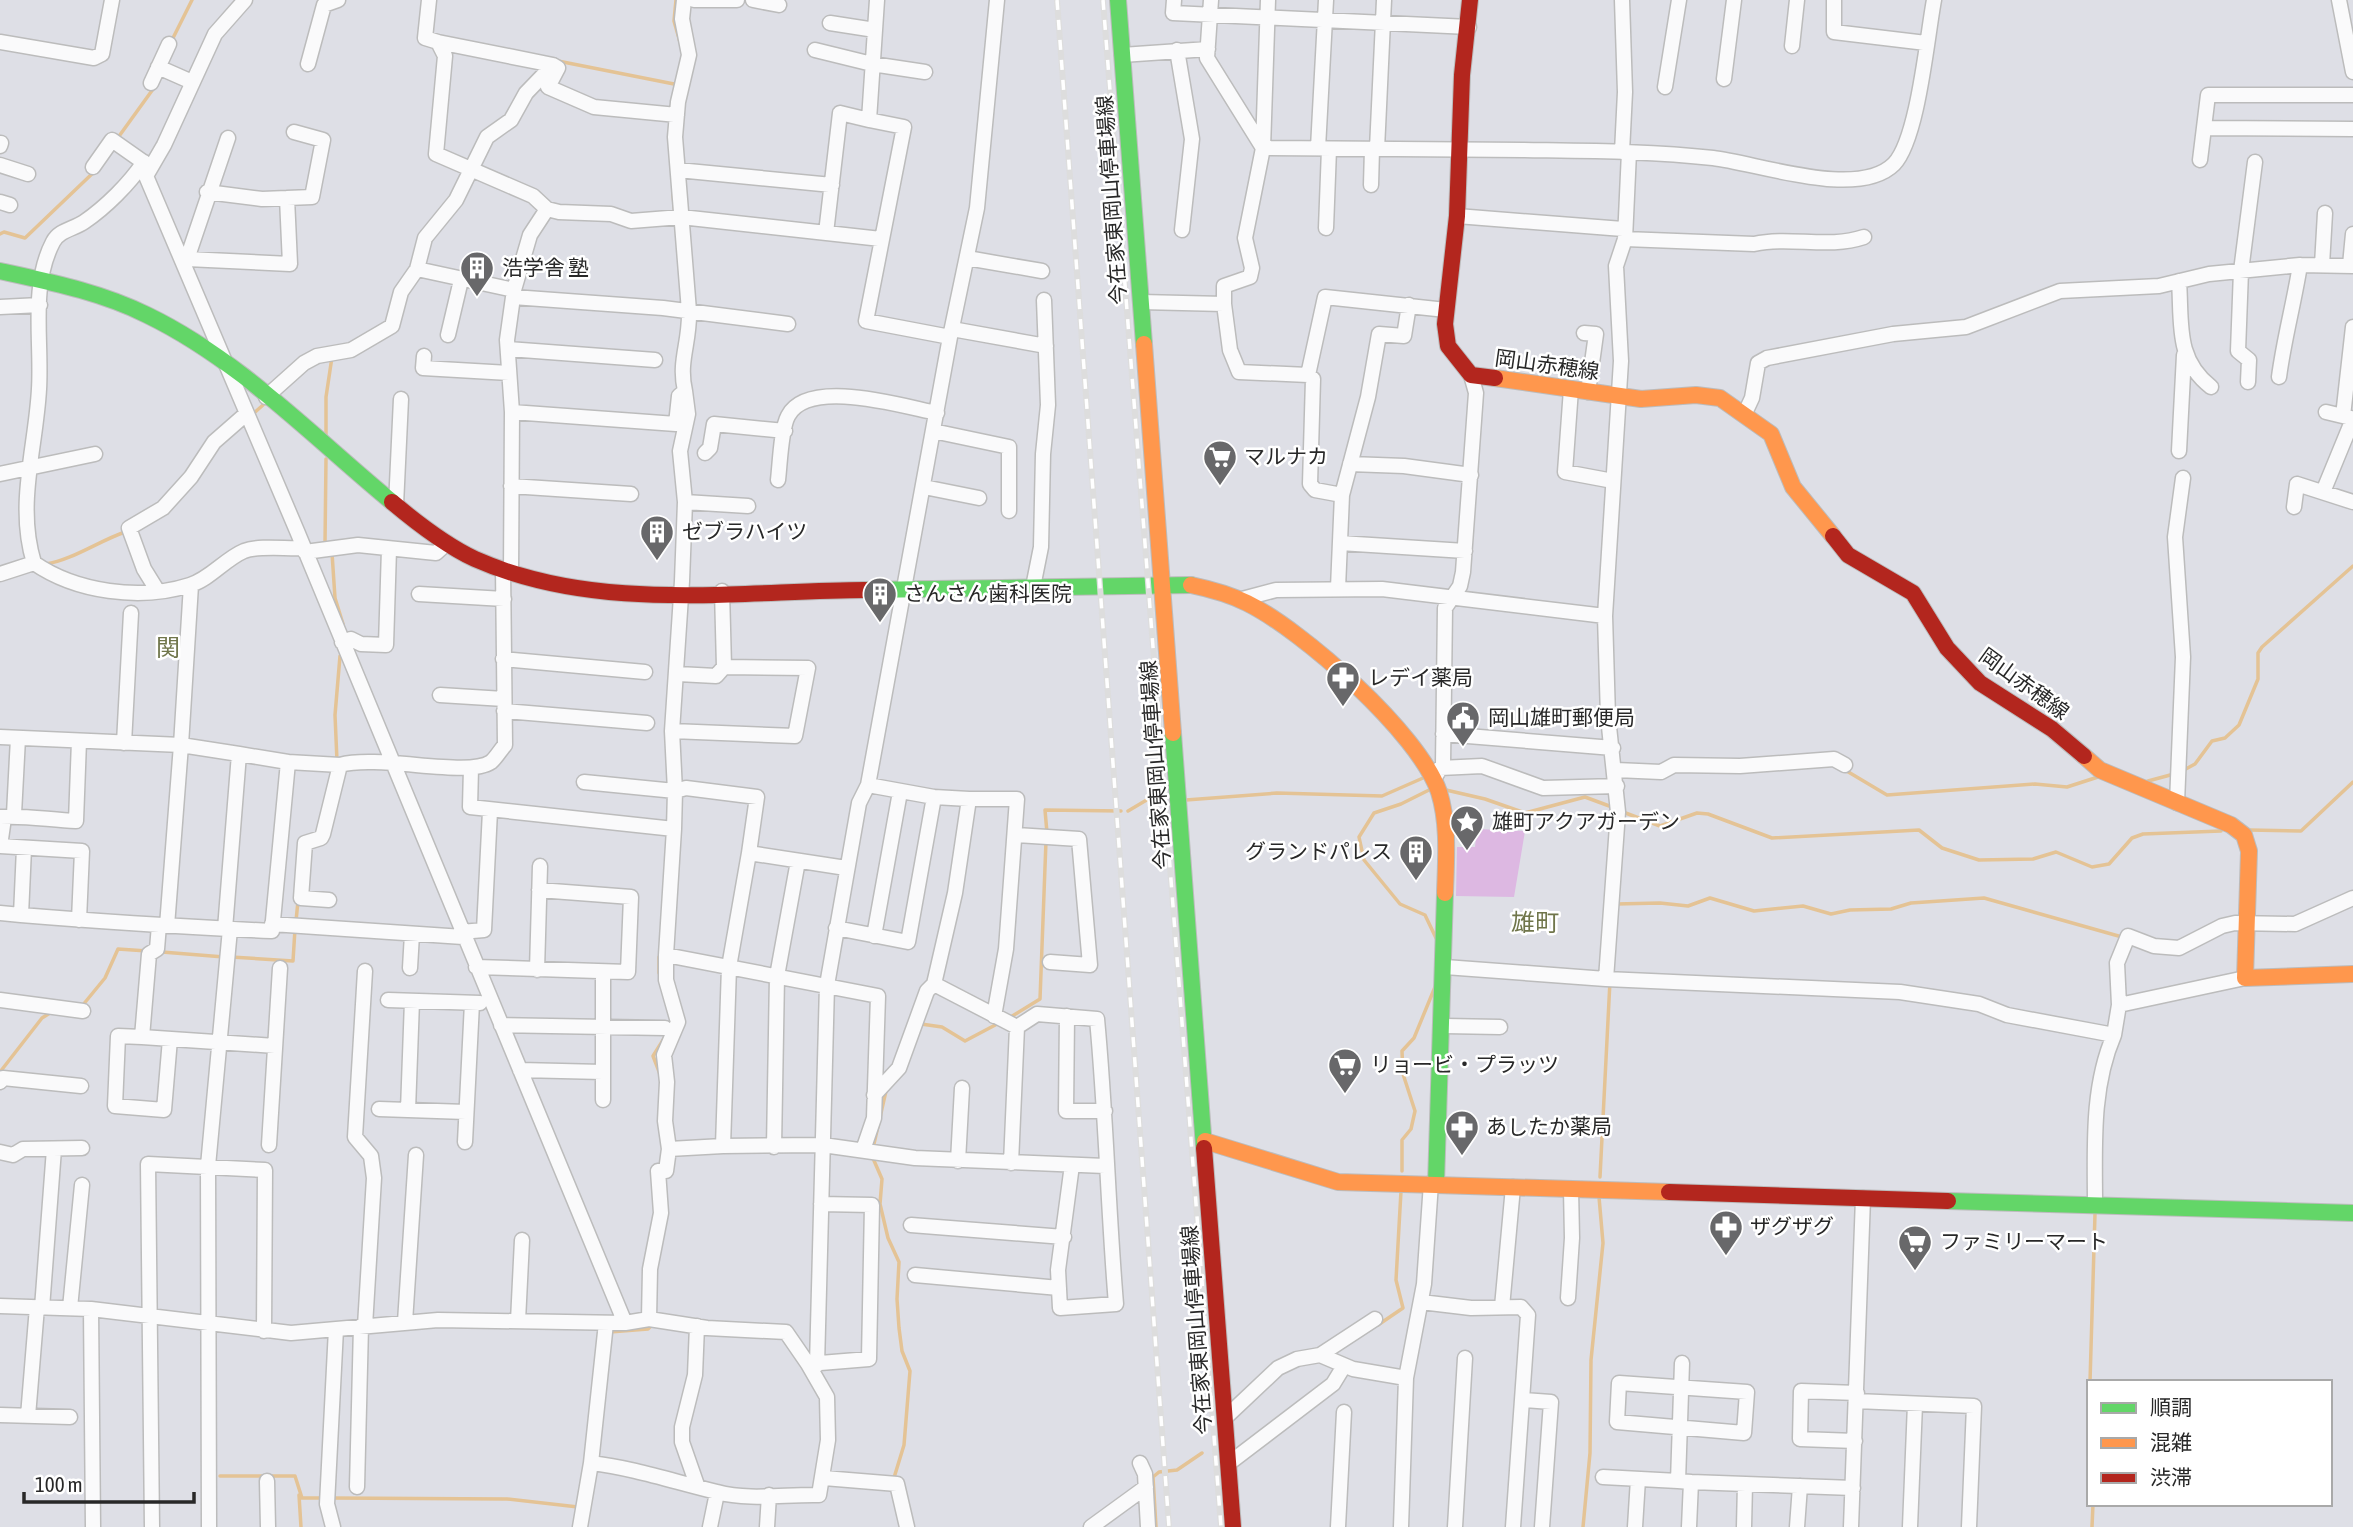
<svg xmlns="http://www.w3.org/2000/svg" width="2353" height="1527" font-family="'Asap Condensed','Noto Sans JP',sans-serif">
<rect width="100%" height="100%" fill="#dedfe6"/>
<path fill="#ddb8e2" d="M1477,829L1525,831L1514,897L1456,896L1457,847H1475Z"/>
<g fill="none" stroke-linecap="round" stroke-linejoin="round">
<path stroke="#e4c395" stroke-width="3.5" d="M676,0L674,21L680,42
M171,42L192,0
M558,61L674,84L677,82
M117,139L156,85
M673,194L675,214
M0,234L4,232L25,238L95,171
M254,413L263,405
M326,435V397L332,357
M325,544L326,459
M332,553L335,598L343,624
M46,564C72,560 99,541 125,532
M337,761L335,715L340,656
M1845,770L1887,795L2035,784L2067,787L2098,777
M2182,771L2195,764L2212,741L2225,738L2239,725L2258,679V653L2262,647L2353,566
M2148,781L2174,774
M1429,790L1401,804L1374,813L1359,837L1364,860L1400,904L1425,915L1436,938
M1446,790L1485,799L1525,813L1585,797L1612,807
M1186,800L1277,793L1382,796L1423,778
M1128,811L1150,798
M1623,812L1660,826L1697,813L1708,814L1772,838L1919,830L1942,848L1979,860L2033,859L2056,852L2092,867L2109,864L2132,838L2143,834L2221,831
M2249,830L2301,831L2353,782
M1047,833L1045,810L1121,811
M1616,904L1660,903L1688,906L1710,898L1754,911L1803,906L1831,914L1850,910L1891,909L1911,903L1984,898L2122,937
M296,921L298,901
M162,952L224,957
M231,957L293,961L295,929
M659,957V973
M82,1006L105,978L118,949L147,951
M1009,1018L1040,999L1046,841
M921,1024L942,1027L965,1041L999,1023
M0,1072L42,1018L50,1013
M660,1074L653,1056L665,1037
M873,1148L886,1091
M872,1156L882,1179L880,1204L888,1238L899,1262L897,1299L899,1328L902,1351L910,1371L904,1445L893,1481
M1402,1171V1140L1411,1129L1415,1111L1403,1074L1402,1051L1414,1038L1435,987
M1600,1177L1610,981
M1378,1325L1403,1308L1396,1280L1401,1191
M610,1332L648,1329L652,1325
M2090,1382L2095,1214
M220,1476H295L302,1498H323
M299,1495L301,1527
M331,1498L507,1499L578,1507
M1156,1527L1153,1477L1159,1472L1177,1470L1202,1453
M1583,1527L1590,1453L1591,1360L1603,1243L1599,1197
M2092,1527L2093,1504"/>
<g stroke="#bcbcbc" stroke-width="17">
<path id="street" d="M245,0L215,34L164,145L146,176L297,531L625,1323
M429,0L425,38L438,42L445,56L436,154L533,196L547,209L559,212L611,214L631,221L681,217L881,239
M684,0L682,19L689,55L678,102L675,137L689,311C690,343 678,361 685,391
M694,0H737
M753,0L779,5
M877,0L869,120L904,127L866,321L950,337
M1174,0L1173,13L1469,27
M1268,0L1263,148C1349,149 1436,149 1523,150C1586,151 1650,151 1713,158C1757,163 1858,200 1894,164C1918,139 1927,37 1934,0
M1622,0L1625,92L1622,152
M1834,0V32L1926,43
M2339,0L2353,72
M830,23L875,30
M0,42L94,58L102,54L112,0
M438,42L553,65L558,68L548,87L594,107L677,115
M1792,46L1797,0
M815,50L872,64L925,72
M1177,50L1192,139L1182,230
M1122,55L1208,49
M308,64L324,5L338,0
M158,67L192,82
M1724,79L1734,0
M151,83L169,44
M1665,87L1679,0
M2204,128L2353,129
M0,146L1,143
M1318,148L1326,0
M1377,149L1384,0
M2200,160L2208,95H2353
M144,162C129,184 106,207 84,222C74,229 59,230 53,242C30,286 42,341 39,389C36,447 16,505 34,563C76,592 140,601 190,585C210,579 225,559 244,551C260,545 286,549 303,548
M0,165L28,174
M93,167L112,140L149,166
M678,170L832,185
M1371,185L1372,149
M207,192L262,199L312,197L323,140L294,132
M0,202L10,205
M1457,216L1623,229
M1326,228L1329,149
M826,233L840,113L869,120
M1625,239L1754,244C1791,236 1828,249 1864,237
M967,258L1042,271
M187,259L228,138
M183,262L187,259L290,264L287,198
M2322,265L2325,213
M2350,265L2353,234
M417,269L514,290L507,340L512,412
M2179,281C2182,323 2175,359 2211,387
M514,290L530,235L547,209
M513,297L663,308L788,324
M1141,302L1224,304V286L1250,277L1252,268L1245,238L1263,148L1207,58L1211,0
M1224,304L1230,350L1239,372L1308,375L1325,297L1446,310
M0,307L40,305
M952,329L1046,346
M1584,333L1596,334L1588,392
M448,335L461,280
M508,349L655,360
M424,356L423,368L509,373
M1308,375L1313,379L1310,484L1315,490L1342,495
M2279,377C2284,339 2294,303 2300,265
M2248,382L2249,360L2238,351L2241,271L2255,162
M1571,389L1565,472L1613,481
M266,397L304,363L317,356L351,350L392,326L401,292L417,269L425,238L456,200L487,137L511,120L526,93L553,65
M2326,412L2351,418
M1745,413L1752,398L1758,363L1767,358L1893,334L1966,327L2060,291L2159,286L2209,274L2300,265L2353,266
M2343,416L2353,327
M933,431L1009,447V511
M2179,451L2184,355
M705,453L710,448L714,424L785,431
M1350,464L1404,466L1471,475
M0,474L95,454
M778,480C780,463 781,429 788,416C808,377 905,407 937,413
M511,486L631,494
M924,487L979,498
M2323,492L2353,419
M685,502L748,506
M396,505L401,399
M2294,507L2297,484L2353,502
M1340,543L1465,551
M305,552L358,545L436,553L447,543
M511,573L512,412L676,424L679,396L685,391L688,414L680,451L685,502L682,581L672,731L675,791L584,782
M0,574L34,563
M1033,587L1041,547L1043,454L1048,405L1044,300
M1338,588L1342,495L1368,397L1379,334L1404,336L1409,305
M157,590L144,569L129,528L163,508L191,477L214,442L246,414
M419,594L504,599
M1242,599L1276,590L1382,589L1605,616
M342,642L351,639L361,644L386,645L389,549
M503,659L645,672
M678,674L716,676L724,667L722,591
M440,695L504,699
M504,711L647,723
M672,731L795,736L808,668L724,667
M1443,734L1613,748
M0,737L181,745L191,585
M124,743L131,613
M288,762L340,765
M471,768L470,807L674,829L666,955L878,996L874,1118L863,1150
M1440,768L1482,766L1543,788L1617,786
M1616,770L1661,772L1674,765L1740,766L1834,759L1845,765
M1434,779L1443,764L1445,608L1460,586L1463,572L1476,393L1471,375
M868,785L934,797L969,799L955,893L934,984L1017,1027L1037,1014L1097,1019C1106,1114 1108,1208 1116,1304L1060,1308L1058,1270L1072,1165
M969,799H1017L1006,949L994,1016
M2177,803L2183,657L2175,537L2183,478
M14,814L18,738
M0,817C24,815 50,820 76,821L79,741
M674,829L675,791L686,788L757,797L749,853
M1016,835L1079,839L1090,965L1050,962
M0,846L82,851L79,920
M0,846L4,818
M24,848L21,915C105,922 188,927 272,931L288,762L239,754L225,929
M846,868L749,853L729,967L723,1146L823,1145L915,1158L1105,1166
M329,900L301,898L305,843L321,838L323,834L340,765C378,754 468,778 491,762C496,758 501,749 505,745L503,569
M0,913L21,915
M272,924L463,937
M159,925L157,949L149,954L142,1037L118,1036L115,1106L164,1110L170,1039
M167,926L181,745L239,754
M836,928L908,942L934,797
M461,932L484,930L490,811
M874,936L900,792
M666,955V980L678,1022L664,1055L667,1082L665,1121L669,1149L723,1146
M476,967L628,972L631,897L539,890
M1445,967L1606,979L1900,992L1979,1004L2007,1015L2114,1035L2119,1005L2245,978
M410,968L412,934
M537,970L540,866
M603,972V1100
M1606,979L1618,812L1608,717L1605,616L1621,361L1616,266L1625,239L1629,152
M0,1000L83,1011
M388,1000L480,1003
M2119,1005L2117,963L2128,936L2154,946L2179,948L2222,926L2235,923L2295,924L2353,898
M1067,1016L1066,1111H1105
M501,1025L665,1028
M1445,1026L1500,1027
M142,1037L275,1046
M520,1070L603,1072
M0,1082L3,1078L81,1086
M874,1095L899,1068L927,991L934,984
M379,1109L466,1112
M408,1110L412,1001
M465,1142L472,1003
M269,1145L280,968
M774,1147L777,976L798,861
M0,1152L13,1155L23,1149L82,1148
M958,1161L962,1088
M1011,1163L1017,1027
M2095,1205C2095,1148 2091,1088 2114,1035
M911,1225L1064,1237
M915,1275L1059,1288
M1568,1298L1572,1238L1571,1189
M1421,1302L1471,1308L1521,1307L1528,1315L1513,1527
M0,1306L91,1309L291,1333L438,1320L625,1323L649,1319L707,1328L786,1332L808,1364L869,1359L872,1205L821,1204
M1502,1307L1513,1187
M42,1308L54,1149
M70,1308L82,1185
M91,1309L93,1527
M649,1319L650,1269L661,1213L658,1171H666L669,1149
M518,1321L522,1240
M405,1322L416,1155
M365,1326L374,1178L371,1156L355,1137L365,971
M697,1326L695,1375L682,1427V1442L697,1485
M1320,1355L1353,1369L1406,1378
M1682,1363L1678,1481L1691,1482L1689,1527
M817,1365L827,985L859,803L868,785L950,337L977,208L997,0
M1619,1383L1747,1392L1744,1433L1617,1422Z
M1523,1400L1551,1402L1542,1527
M1856,1401L1974,1406L1969,1527
M0,1415L70,1417
M28,1416L37,1307
M1225,1418L1278,1368L1297,1359L1320,1355L1375,1319
M1855,1441L1800,1439L1801,1391L1857,1393
M591,1463C634,1468 675,1482 717,1492C750,1501 786,1494 819,1495L828,1440L827,1397L808,1364
M1140,1463L1145,1474L1148,1527
M1228,1464L1333,1384L1344,1366
M1603,1477L1678,1481
M824,1478L897,1484L907,1527
M267,1481L268,1527
M1691,1482L1853,1488
M357,1487L361,1326
M152,1527L148,1164L265,1170L264,1331
M209,1527L208,1166L230,929
M333,1527L327,1504L336,1329
M580,1527L591,1463L606,1323
M710,1527L717,1493
M767,1527L769,1495
M1091,1527L1146,1487
M1338,1527L1344,1412
M1401,1527L1406,1378L1424,1284L1431,1183
M1455,1527L1465,1358
M1635,1527L1638,1479
M1744,1527L1745,1484
M1797,1527L1800,1486
M1851,1527L1863,1198
M1910,1527L1915,1404"/>
</g>
<g stroke="#bcbcbc" stroke-width="18">
<path id="fast" d="M1118,0L1144,344
M0,271C50,282 101,292 147,315C240,360 313,437 392,502
M865,590L1191,585
M1173,733L1204,1148
M1436,1184L1445,893
M1948,1201L2353,1213"/>
</g>
<g stroke="#bcbcbc" stroke-width="18">
<path id="slow" d="M1144,344L1173,733
M1495,378L1641,399L1696,395L1720,398L1771,434L1793,487L1833,536
M1191,585C1210,589 1229,594 1247,603C1302,630 1419,733 1439,792C1449,824 1446,860 1445,893
M2084,756L2100,770L2231,825L2244,835L2249,851L2245,978L2353,974
M1205,1141L1338,1182L1669,1192"/>
</g>
<g stroke="#bcbcbc" stroke-width="18">
<path id="jam" d="M1470,0L1462,75L1457,216L1445,324L1448,346L1471,375L1495,378
M392,502C417,523 445,545 475,559C597,613 736,591 865,590
M1833,536L1848,555L1913,593L1947,648L1980,683L2052,729L2084,756
M1204,1148L1233,1527
M1669,1192L1948,1201"/>
</g>
<use href="#street" stroke="#fafafb" stroke-width="14"/>
<use href="#fast" stroke="#63d668" stroke-width="16"/>
<use href="#slow" stroke="#ff974d" stroke-width="16"/>
<use href="#jam" stroke="#b3261e" stroke-width="16"/>
<g stroke="#ddd" stroke-width="6">
<path id="rail" d="M1057,0L1169,1527
M1103,0L1221,1527"/>
</g>
<use href="#rail" stroke="#fff" stroke-width="3.5" stroke-dasharray="10" stroke-linecap="butt"/>
</g>
<defs>
<g id="building-pin" transform="scale(1.75)"><path d="M0 17L-7.5 6A9.5 9.5 0 1 1 7.5 6Z" fill="#68686a" stroke="#fff"/><path d="M-4-6H4V6H1V3H-1V6H-4ZM-2.5-4.3h1.7v1.8h-1.7ZM.8-4.3h1.7v1.8H.8ZM-2.5-1h1.7V.8h-1.7ZM.8-1h1.7V.8H.8Z" fill="#fff"/></g>
<g id="supermarket-pin" transform="scale(1.75)"><path d="M0 17L-7.5 6A9.5 9.5 0 1 1 7.5 6Z" fill="#68686a" stroke="#fff"/><path d="M-6-5.5h2.5l.6 2H6L4.5 2H-2.5L-4.4-4H-6ZM-1.5 3.2a1.3 1.3 0 1 0 .1 0ZM3 3.2a1.3 1.3 0 1 0 .1 0Z" fill="#fff"/></g>
<g id="pharmacy-pin" transform="scale(1.75)"><path d="M0 17L-7.5 6A9.5 9.5 0 1 1 7.5 6Z" fill="#68686a" stroke="#fff"/><path d="M-2-6h4v4h4v4h-4v4h-4v-4h-4v-4h4Z" fill="#fff"/></g>
<g id="civic-pin" transform="scale(1.75)"><path d="M0 17L-7.5 6A9.5 9.5 0 1 1 7.5 6Z" fill="#68686a" stroke="#fff"/><path d="M-.6-6.5H3V-4.5H.6V-3L4-1V1h2V6H-6V1h2V-1L-.6-3ZM-1.2 2.5V6h2.4V2.5Z" fill="#fff"/></g>
<g id="sight-pin" transform="scale(1.75)"><path d="M0 17L-7.5 6A9.5 9.5 0 1 1 7.5 6Z" fill="#68686a" stroke="#fff"/><path d="M0-6L1.8-2.2L6-1.7L2.9 1.2L3.7 5.4L0 3.3L-3.7 5.4L-2.9 1.2L-6-1.7L-1.8-2.2Z" fill="#fff"/></g>
</defs>
<g fill-rule="evenodd">
<use href="#building-pin" x="477" y="268"/>
<use href="#supermarket-pin" x="1220" y="457"/>
<use href="#building-pin" x="657" y="532"/>
<use href="#building-pin" x="880" y="594"/>
<use href="#pharmacy-pin" x="1343" y="678"/>
<use href="#civic-pin" x="1463" y="718"/>
<use href="#sight-pin" x="1467" y="822"/>
<use href="#building-pin" x="1416" y="852"/>
<use href="#supermarket-pin" x="1345" y="1065"/>
<use href="#pharmacy-pin" x="1462" y="1127"/>
<use href="#pharmacy-pin" x="1726" y="1227"/>
<use href="#supermarket-pin" x="1915" y="1242"/>
</g>
<g text-anchor="middle" stroke-width="5" stroke-linejoin="round" paint-order="stroke">
<g font-size="21" fill="#282828" stroke="#fff">
<text transform="translate(1112 200) rotate(-94)" y="7">今在家東岡山停車場線</text>
<text transform="translate(1547 365) rotate(8)" y="7">岡山赤穂線</text>
<text transform="translate(2024 684) rotate(36)" y="7">岡山赤穂線</text>
<text transform="translate(1156 765) rotate(-94)" y="7">今在家東岡山停車場線</text>
<text transform="translate(1197 1330) rotate(-94)" y="7">今在家東岡山停車場線</text>
</g>
<g font-size="21" fill="#282828" stroke="#fff" text-anchor="start">
<text x="502" y="275">浩学舎 塾</text>
<text x="1244" y="464">マルナカ</text>
<text x="682" y="539">ゼブラハイツ</text>
<text x="904" y="601">さんさん歯科医院</text>
<text x="1368" y="685">レデイ薬局</text>
<text x="1488" y="725">岡山雄町郵便局</text>
<text x="1492" y="829">雄町アクアガーデン</text>
<text x="1392" y="859" text-anchor="end">グランドパレス</text>
<text x="1370" y="1072">リョービ・プラッツ</text>
<text x="1486" y="1134">あしたか薬局</text>
<text x="1750" y="1234">ザグザグ</text>
<text x="1940" y="1249">ファミリーマート</text>
</g>
<g font-size="24" fill="#70764b" stroke="#fff">
<text x="168" y="656">関</text>
<text x="1535" y="931">雄町</text>
</g>
</g>
<rect x="2087" y="1380" width="245" height="126" fill="#ffffff" stroke="#a9a9a9" stroke-width="2"/>
<rect x="2101" y="1403" width="35" height="10" fill="#63d668" stroke="#a9a9a9" stroke-width="2"/>
<text x="2150" y="1415" font-size="21" fill="#282828">順調</text>
<rect x="2101" y="1438" width="35" height="10" fill="#ff974d" stroke="#a9a9a9" stroke-width="2"/>
<text x="2150" y="1450" font-size="21" fill="#282828">混雑</text>
<rect x="2101" y="1473" width="35" height="10" fill="#b3261e" stroke="#a9a9a9" stroke-width="2"/>
<text x="2150" y="1485" font-size="21" fill="#282828">渋滞</text>
<path d="M24 1492v10h170v-10" fill="none" stroke="#282828" stroke-width="3.5"/>
<text x="35" y="1492" font-size="21" fill="#282828" stroke="#ffffff" stroke-width="5" paint-order="stroke">100 m</text>
</svg>
